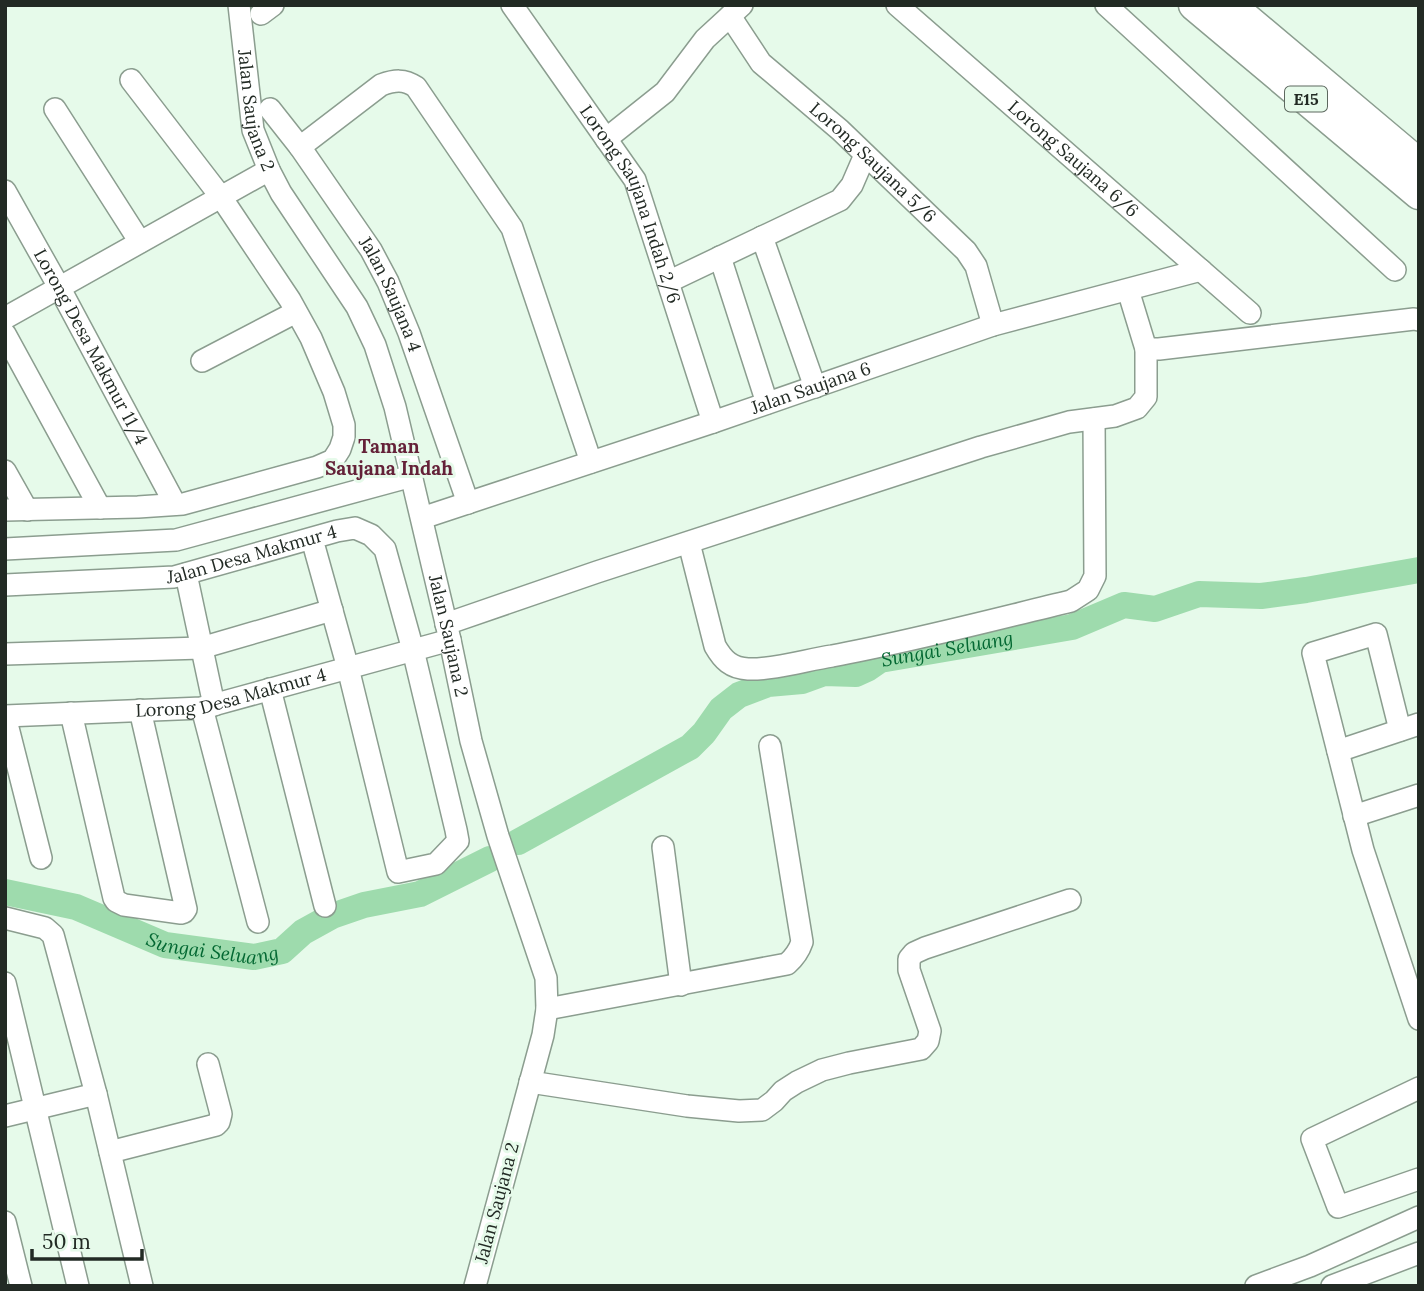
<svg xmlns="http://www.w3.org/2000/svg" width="1424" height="1291" font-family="Lora,serif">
<rect width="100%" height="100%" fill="#e6faea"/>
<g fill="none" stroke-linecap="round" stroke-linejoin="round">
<g stroke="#9edbad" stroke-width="26">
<path id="s1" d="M518,842L690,747L704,733L721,709L739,695L768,684L802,681L824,673L856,674L867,669L880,660L1072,627L1124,605L1155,609L1199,594L1261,596L1306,590L1419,570"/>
<path id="s2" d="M5,892L76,907L165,945L254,957L282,951L303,932L332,916L364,905L420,894L490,859"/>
</g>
<g stroke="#8b9d8f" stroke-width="24">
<g id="minor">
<path id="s3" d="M239,5L253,130L269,170L281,193L357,307L375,345L395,407L450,640L471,741L498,836L546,978L547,1009L543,1035L475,1286"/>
<path id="s4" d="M512,5L635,180L713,422"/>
<path id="s5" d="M897,5L1250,313"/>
<path d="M1106,5L1395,270"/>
<path d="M261,14L273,5"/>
<path id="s6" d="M730,16L761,63L840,130L966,251L976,266L993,325"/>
<path d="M55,109L140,242"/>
<path id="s7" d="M270,109L300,147L371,250L388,282L409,333L468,503"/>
<path d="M606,139L665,92L705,39L742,5"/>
<path d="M300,147L381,85C395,80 404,79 416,87L512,228L591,462"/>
<path id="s8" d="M5,191L59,287L175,504"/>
<path d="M762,237L815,387"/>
<path d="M720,257L767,403"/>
<path d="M668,282L840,200L852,185L865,155"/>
<path d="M1128,290L1146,349"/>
<path d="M5,318L269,170"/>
<path d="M5,334L100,508"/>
<path d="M202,361L296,312"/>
<path d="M5,471L27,510"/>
<path d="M5,510L138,507L183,504L317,467L333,460L340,449L344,437V425L334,392L311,338L290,300L221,197L131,80"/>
<path id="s9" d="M422,518L713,422L993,325L1201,270"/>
<path d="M689,543L715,646C723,660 731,668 748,669C774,670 806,660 832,656C913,641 992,620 1071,601L1088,590L1095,576L1094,419"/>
<path d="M5,549L176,540L412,476"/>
<path d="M186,574L214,705"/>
<path id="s10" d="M5,585L174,577L337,531L355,528L371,535L385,549L413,650L456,830L458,841L436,864L398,872L348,668L312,539"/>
<path d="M446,624L597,572L981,447L1069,422L1115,416L1137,408L1146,397V349H1159L1414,319L1419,320"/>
<path d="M5,654L201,648L332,610"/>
<path d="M270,689L325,906"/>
<path d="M202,708L258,922"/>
<path d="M71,713L114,898L116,901L124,905L181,913L184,912L186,909L140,710"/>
<path id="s11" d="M5,716L202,708L450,640"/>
<path d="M5,716L41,858"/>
<path d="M1400,730L1376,634L1313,653L1363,850L1419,1019"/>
<path d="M1338,751L1419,724"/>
<path d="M1354,816L1419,795"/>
<path d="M663,847L681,985"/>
<path d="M5,918L45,928L53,935L96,1094L142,1286"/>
<path d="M5,983L78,1286"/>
<path d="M547,1009L787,964C795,957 799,951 802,942L770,746"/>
<path d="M530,1082L687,1106L739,1111L762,1110L774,1101L783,1091L797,1082L822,1070L849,1063L921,1049L928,1041L930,1031L909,970V959L914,953L925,948L1070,900"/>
<path d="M1419,1088L1312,1139L1338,1207L1419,1179"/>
<path d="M5,1116L96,1094"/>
<path d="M110,1152L216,1125L219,1122L221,1114L208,1064"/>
<path d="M5,1222L21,1286"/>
<path d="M1256,1286L1310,1266L1419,1217"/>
<path d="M1332,1286L1419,1253"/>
</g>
</g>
<g stroke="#8b9d8f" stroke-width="33">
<path id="highway" d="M1194,5L1419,194
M1230,5L1419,164"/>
</g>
<use href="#minor" stroke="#fff" stroke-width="21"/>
<use href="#highway" stroke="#fff" stroke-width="30"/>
</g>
<g text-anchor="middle" stroke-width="6" stroke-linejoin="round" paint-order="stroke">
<rect fill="#e6faea" stroke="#5d685f" stroke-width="2" x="1285" y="86.5" width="42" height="25" rx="5"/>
<g font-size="16" font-weight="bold" fill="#222a24">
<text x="1306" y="105">E15</text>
</g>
<g font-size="18" fill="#222a24" stroke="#e6faea">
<text dy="6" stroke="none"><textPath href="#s3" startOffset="107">Jalan Saujana 2</textPath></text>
<text dy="6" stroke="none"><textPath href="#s5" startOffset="234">Lorong Saujana 6/6</textPath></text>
<text dy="6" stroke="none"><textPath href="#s6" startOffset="206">Lorong Saujana 5/6</textPath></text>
<text dy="6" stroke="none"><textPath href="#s4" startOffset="234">Lorong Saujana Indah 2/6</textPath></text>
<text dy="6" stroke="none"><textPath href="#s7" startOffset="222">Jalan Saujana 4</textPath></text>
<text dy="6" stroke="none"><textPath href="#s8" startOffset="178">Lorong Desa Makmur 11/4</textPath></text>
<text dy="6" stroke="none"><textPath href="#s9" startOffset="410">Jalan Saujana 6</textPath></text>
<text dy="6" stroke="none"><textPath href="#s10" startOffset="250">Jalan Desa Makmur 4</textPath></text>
<text dy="6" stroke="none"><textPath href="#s3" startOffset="674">Jalan Saujana 2</textPath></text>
<text dy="6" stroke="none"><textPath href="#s11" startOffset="228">Lorong Desa Makmur 4</textPath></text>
<text transform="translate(497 1203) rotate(-75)" y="6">Jalan Saujana 2</text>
</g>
<g font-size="19" font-weight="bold" fill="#642138" stroke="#e6faea">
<text x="389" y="453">Taman<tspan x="389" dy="22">Saujana Indah</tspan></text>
</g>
<g font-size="19" font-style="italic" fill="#036832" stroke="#e6faea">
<text dy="7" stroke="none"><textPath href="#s1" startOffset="485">Sungai Seluang</textPath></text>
<text dy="7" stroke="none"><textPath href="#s2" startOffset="217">Sungai Seluang</textPath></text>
</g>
</g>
<rect width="1424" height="1291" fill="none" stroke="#222a24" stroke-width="14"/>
<path d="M32 1249v10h110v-10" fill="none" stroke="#222a24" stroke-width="3.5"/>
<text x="42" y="1249" font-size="21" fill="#222a24" stroke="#e6faea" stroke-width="5" paint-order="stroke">50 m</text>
</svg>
